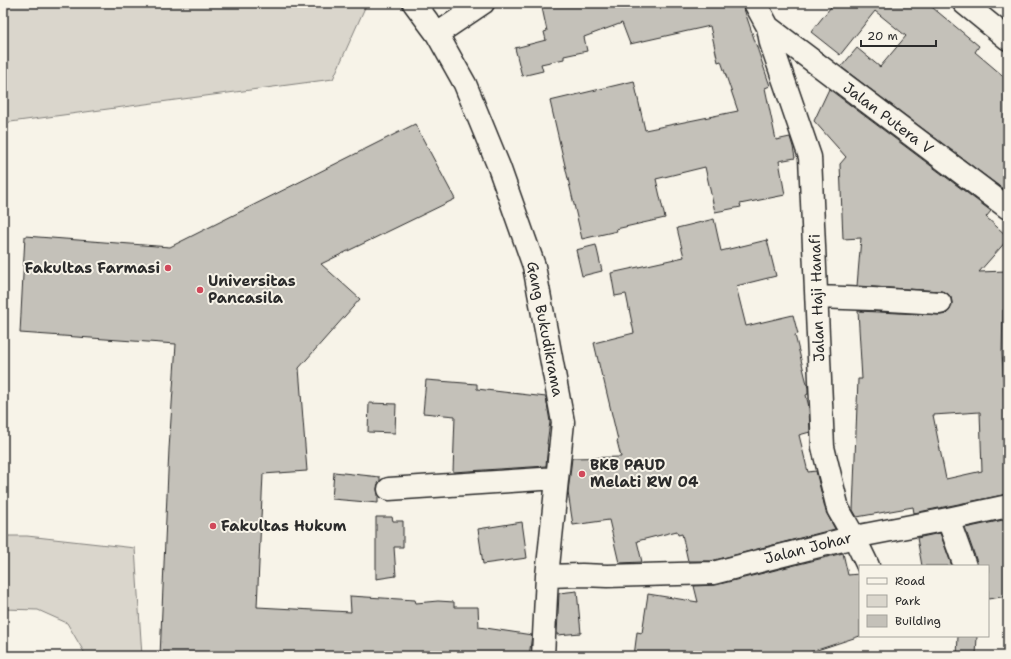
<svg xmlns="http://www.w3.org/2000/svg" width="1011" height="659" font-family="'Shantell Sans',sans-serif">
<rect width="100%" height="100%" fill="#f7f3e8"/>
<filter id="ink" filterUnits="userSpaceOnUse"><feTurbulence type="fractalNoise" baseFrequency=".025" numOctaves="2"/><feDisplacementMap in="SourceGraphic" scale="8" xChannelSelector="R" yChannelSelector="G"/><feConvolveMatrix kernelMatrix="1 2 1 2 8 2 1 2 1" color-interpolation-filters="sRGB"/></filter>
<g filter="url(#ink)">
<path fill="#dad6cc" stroke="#82807c" d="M3,3H367L333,79L3,123Z
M3,536H27L135,548L142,656H84V652L67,623L38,610L3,609Z"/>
<path fill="#c4c1b9" stroke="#2b2b2b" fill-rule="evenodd" d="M541,3H742L770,86L765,88L776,140L790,137L793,147L795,158L779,161L785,195L740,204L741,207L715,212L705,167L656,179L665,218L616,229L617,231L582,239L550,101L634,81L645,130L738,111L721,61L718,62L710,26L630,44L622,23L584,37L587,51L564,56V59L541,64L543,71L522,76L515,48L546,40L544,32L547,31Z
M834,3H927L979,46L975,52L1008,80V185L1004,190L841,67L857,48L880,67L906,36L875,11L840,55L811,32Z
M829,89L991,211L986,217L1008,237V239L979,272L1006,271L1007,310H1003L1002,354L1008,466V494L914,513L913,507L857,517L853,510L858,379H862L858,311L940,315L946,314L950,310L952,303L951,297L947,293L941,291L857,286L861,238L843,239L840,164L846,157L814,121ZM980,412L982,471L946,479L933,415Z
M415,124L455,199L321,264L360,299L299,368L307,471L263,474L257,607L351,612L350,596L415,600L416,603L438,601L454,602V607H478L479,627L532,635L529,656H491L471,653L470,656H160L169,449L176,344L20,333L25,236L170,247Z
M714,219L721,251L767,240L776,276L736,286L746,326L793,315L798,334L795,335L808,388V394L806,395L809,407L810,432L799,435L808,472L816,471L826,512L835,529L711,561H688L682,534L678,535L677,531L637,541L642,562L619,563L609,520L573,525L568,492L572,458L621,457L617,441L618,440L603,377H602L594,343L634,333L626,294L615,296L611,273L684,257L677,228Z
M596,245L602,271L582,276L576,250Z
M426,380L477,384V389L546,397L550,422L547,444H548L546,466L453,472L455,416L423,413Z
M369,403L396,404L395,433L368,432Z
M334,472L380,477V481L378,484L377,489L378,495V503L332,499Z
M376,517H392L393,521H403V547H394L396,576L376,579Z
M1008,519V596L988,599V566H977V562L965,528Z
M522,522L527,558L483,564L478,529Z
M940,533L952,566H922L917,538Z
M843,553L848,575L859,574L860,575V636L799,656H634L637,632L642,633L648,594L698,602L694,586L716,585Z
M577,591L581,633L557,635L559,593Z
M958,636H977L976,656H957Z"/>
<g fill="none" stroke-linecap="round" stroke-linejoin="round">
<g stroke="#2b2b2b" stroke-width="25">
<path id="street" d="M414,3L437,34L465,84L499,167L534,266L563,422L547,576L543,656
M755,3L768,27L771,43L810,157L823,447L838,509L854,537L868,566
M964,3L1008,39
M768,27L1008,208
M437,34L483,3
M817,297L872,299L940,303
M389,489L557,478
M948,519L965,566
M547,576L582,575L607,576L713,573L854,537L948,519L1008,506"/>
</g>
<use href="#street" stroke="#f7f3e8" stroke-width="22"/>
</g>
</g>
<g fill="#d1495b" stroke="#f7f3e8" stroke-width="1.5">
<circle cx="168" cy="268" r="4"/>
<circle cx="200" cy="290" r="4"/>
<circle cx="582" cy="474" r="4"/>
<circle cx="213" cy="526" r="4"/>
</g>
<g text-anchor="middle" stroke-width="4" stroke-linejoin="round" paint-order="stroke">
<g font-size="15" fill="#2b2b2b" stroke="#f7f3e8">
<text transform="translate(888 118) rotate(37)" y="5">Jalan Putera V</text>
<text transform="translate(817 298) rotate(-92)" y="5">Jalan Haji Hanafi</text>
<text transform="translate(545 329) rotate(79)" y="5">Gang Bukudikrama</text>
<text transform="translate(808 548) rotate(-14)" y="5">Jalan Johar</text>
</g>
<g font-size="15" font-weight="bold" fill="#2b2b2b" stroke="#f7f3e8" text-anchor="start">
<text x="160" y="273" text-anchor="end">Fakultas Farmasi</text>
<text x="208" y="286">Universitas<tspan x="208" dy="17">Pancasila</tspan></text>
<text x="590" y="470">BKB PAUD<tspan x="590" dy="17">Melati RW 04</tspan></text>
<text x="221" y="531">Fakultas Hukum</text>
</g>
</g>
<rect width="1011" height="659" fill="none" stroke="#f7f3e8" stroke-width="16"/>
<rect x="8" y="8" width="995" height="643" fill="none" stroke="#2b2b2b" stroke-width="1.5" filter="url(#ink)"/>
<rect x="859" y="565" width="130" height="72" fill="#f7f3e8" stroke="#a5a39c"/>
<rect x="867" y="578" width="20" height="6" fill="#f7f3e8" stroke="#a5a39c"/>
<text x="895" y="585" font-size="12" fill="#2b2b2b">Road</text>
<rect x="867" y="595" width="20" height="12" fill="#dad6cc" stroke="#a5a39c"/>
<text x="895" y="605" font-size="12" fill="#2b2b2b">Park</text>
<rect x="867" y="615" width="20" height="12" fill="#c4c1b9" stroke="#a5a39c"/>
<text x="895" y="625" font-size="12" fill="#2b2b2b">Building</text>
<path d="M861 40v6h75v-6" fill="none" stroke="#2b2b2b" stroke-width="2"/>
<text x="867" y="40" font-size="12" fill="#2b2b2b" stroke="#f7f3e8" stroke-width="3" paint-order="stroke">20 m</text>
</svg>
